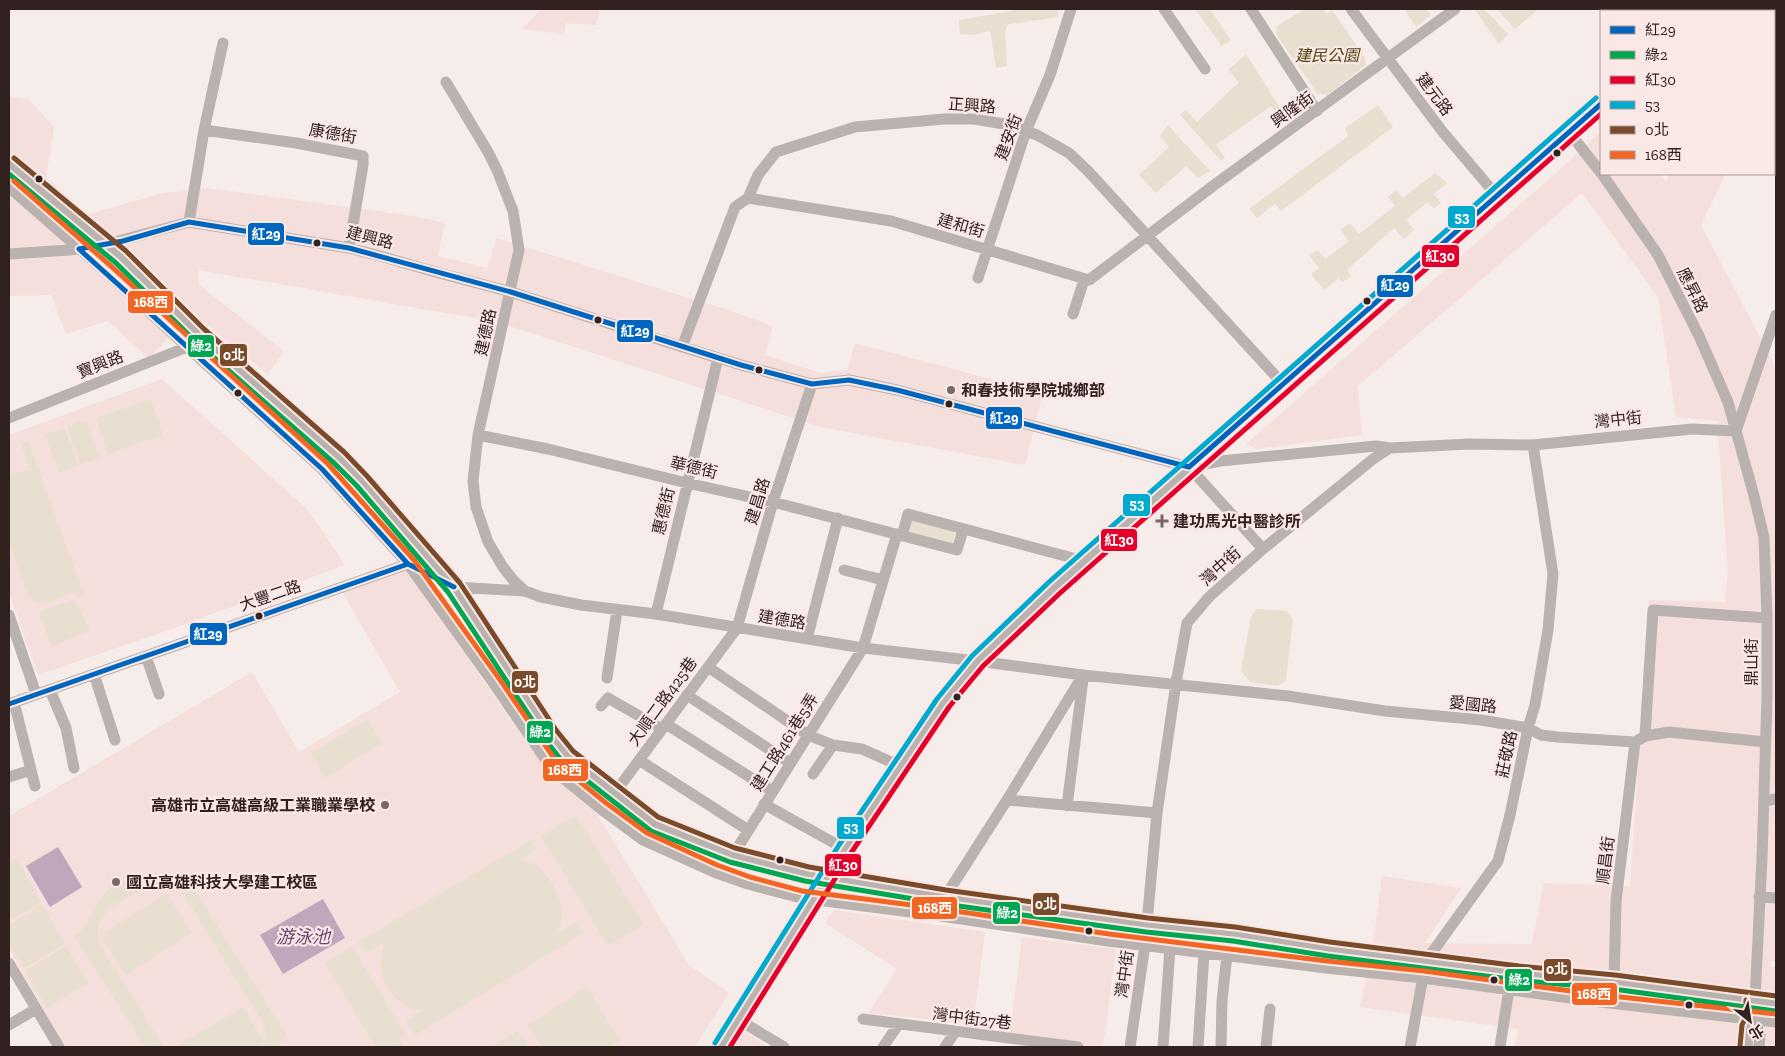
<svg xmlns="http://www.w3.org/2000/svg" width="1785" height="1056" font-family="'Zilla Slab','Noto Sans TC',serif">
<rect width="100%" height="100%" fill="#f6ecea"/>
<path fill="#f5dfdc" d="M542,9H600L596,25L566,23L564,34L521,29Z
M9,96L29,99L54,127L46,177L89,214L163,193L208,188L413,216L445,223L438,256L487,268L497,238L728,310L773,326L765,355L821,373L847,370L855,343L1043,393L1025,465L821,427L497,322L199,270L198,284L284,351L268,374L191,312L149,359L108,321L66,334L51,295L9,296Z
M1601,132V174H1660L1666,181L1669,174H1726L1701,225L1776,368V887H1775L1774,903H1776V962L1771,961L1770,966L1776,967V1047H1515L1518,1029L1360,1007L1373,943L1382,876L1461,888L1425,943L1532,944L1544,883L1630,886L1649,600L1725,602L1728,571L1717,421L1676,417L1658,297L1582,193L1358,386L1362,435L1256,449L1246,444L1557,172Z
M162,379L308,510L345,565L169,630L38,675L9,592V435Z
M407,569L525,741L551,772L589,801L689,965L729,993L695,1047H65L9,949V816L252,672L299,752L400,692L342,592Z
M834,910L985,932L973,1024L868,1013L897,969L825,923Z
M1022,937L1116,949L1103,1047H1057L1009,1041Z
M745,1031L768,1047H734Z"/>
<path fill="#e9dfd0" d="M1023,9H1057L1059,17L1008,24L1005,32L1007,66L996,68L990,31L973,35L960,34L959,20Z
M1195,9H1210L1231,40L1222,46Z
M1305,9H1323L1326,14L1332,10L1365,58L1366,65L1327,95L1317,93L1276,34L1277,26Z
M1404,9H1426L1431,15L1416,27Z
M1479,9H1484L1508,34L1499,44L1475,10Z
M1497,9H1538L1515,29Z
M1246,54L1286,117L1280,119L1271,106L1216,145L1225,158L1221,161L1180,115L1186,110L1197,122L1239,82L1228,70Z
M1378,105L1393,127L1281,211L1275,204L1257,218L1249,209L1348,136L1345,128Z
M1168,125L1210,171L1198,178L1186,166L1156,193L1139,175L1169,147L1160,136Z
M1435,173L1447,183L1434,194L1441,203L1434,209L1428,202L1406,220L1414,230L1404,239L1394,228L1347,270L1351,276L1343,282L1339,278L1324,290L1311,274L1319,268L1309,255L1317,250L1325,259L1349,241L1341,230L1350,223L1359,234L1395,206L1388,197L1396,190L1403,198Z
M151,399L163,435L108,454L96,418Z
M86,420L100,458L80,465L67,426Z
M64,428L78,466L59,473L45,434Z
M28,441L79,581L85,595L78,598L75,591L48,604L37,603L32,600L28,595L9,543V474L30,470L21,444Z
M909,519L956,531L952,545L906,533Z
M74,599L90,630L51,647L39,611Z
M1257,609L1287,611L1293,619L1286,680L1278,686L1250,682L1241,671L1251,616Z
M368,719L382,743L325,778L311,753Z
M576,815L643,924L608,946L541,836Z
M531,840L536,849L519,860C525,861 532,863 538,867C555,880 571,915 555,934L575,922L583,933L415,1035L406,1021L424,1010C403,1011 384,991 381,970C380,961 382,952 384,943L366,953L358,942Z
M16,858L41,902L9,921V862Z
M182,870L287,1036L281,1040L279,1047H264V1044L258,1047H175L243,1007L265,1043V1031L263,1023L184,895C176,890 168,887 159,888C137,889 93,910 98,937C98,941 101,945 102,948L164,1047H145L74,936C91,927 92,901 111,888C125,878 142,873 159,873C169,873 173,874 182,870Z
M167,893L192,933L126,975L100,935Z
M42,905L65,944L24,968L9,943V925Z
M66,946L88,983L47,1008L25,971Z
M352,946L406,1035L399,1039L404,1047H376L325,963Z
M587,987L620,1040L608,1047H542L528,1025Z
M518,1031L529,1047H491Z"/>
<path fill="#bfa7bc" d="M58,847L82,887L50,907L26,866Z
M323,899L345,938L283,974L260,935Z"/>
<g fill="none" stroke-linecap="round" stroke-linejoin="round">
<path stroke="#b9b2af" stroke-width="11" d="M1164,9L1205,69
M1251,9L1317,111
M1351,9L1442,131L1497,196
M1619,9V11
M1707,11L1709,9
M446,82L488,152L497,170L513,211L519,250L478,435L473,481L476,507L488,542L503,567L514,581L525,591L541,597L581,605L656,614L863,648L977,661L1083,675L1288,696L1385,711L1481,720L1528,728L1541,735L1557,737L1635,742L1645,736L1669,732L1765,742
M204,130L296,143L363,156V165L349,248
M1569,132L1601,173
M9,164L121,257L199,334L339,458L362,481L454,587L550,734L568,756L654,824L733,855L807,874L945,897L1147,925L1234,934L1329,949L1518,973L1614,982L1776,1004
M9,187L107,273L187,347L322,469L408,564L492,681L552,769L601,809L643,840L714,872L748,884L801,898L934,915L1108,941L1326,968L1423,978L1592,1001L1776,1022
M748,198L891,221L1089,280L1217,183L1455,9
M189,222L204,130L223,43
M9,254L69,250L100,246L189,222L349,248L380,256L439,273L511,292L670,343L741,365L812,384L849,380L897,390L1189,467L1263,549
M978,278L1026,131L1050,75L1071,9
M1073,314L1084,280
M682,347L735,207L748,198L758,175L776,152L855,127L944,119H974L1010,125L1037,135L1069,153L1088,171L1283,384
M9,418L187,347L199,334
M478,435L548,449L687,483L773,502L957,550L963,530
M1191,467L1220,461L1376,446L1390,448
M902,536L908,514L1084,561
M844,570L883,580
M656,614L718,358
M9,615L36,694
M807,639L838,518
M146,656L159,694
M708,667L808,735L833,745L862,749L900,766
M94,674L115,740
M607,678L617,610
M50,690L66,728L74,768
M687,695L790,763
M14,702L35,786
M9,704L408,564L454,587L525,591
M601,706L608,698L662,729
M666,724L772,791
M1645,736L1653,610L1767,618
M639,760L748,830
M813,774L833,745
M9,777L31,770
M614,794L737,628L773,502L812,384
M1007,800L1157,813
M1764,801L1776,799
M764,804L845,849
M1067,806L1083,679
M733,855L863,648L897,534
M945,897L1007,800L1083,675
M1759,897L1776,898
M9,963L59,1047
M1614,982L1616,902L1635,742
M863,1019L1078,1047
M739,1020L784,1047
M9,1025L36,1009
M721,1047L845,849L943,703L977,661L1054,588L1601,104
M883,1047L898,1025
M945,1047L955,1032
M1130,1047L1145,945L1157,813L1176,683L1187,623L1209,597L1263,549L1373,459L1390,448L1469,444L1533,445L1692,429L1736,431L1728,402L1699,336L1658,255L1602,174
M1163,1047L1170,948
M1198,1047L1204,953
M1221,1047L1222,1001L1227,955
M1266,1047L1270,1009
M1410,1047L1426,961L1498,861L1510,815L1528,728L1535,705L1548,630L1553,574L1533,445
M1500,1047L1509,989
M1747,1047L1749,1026L1754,1019
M1759,1047L1760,1035L1754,1019L1762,858L1767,697V618L1764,537L1753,492L1736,431L1776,315"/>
<g stroke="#fae8e6" stroke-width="9">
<path id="bus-1" d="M79,249L123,241L189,222L349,248L511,292L741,365L812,384L849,380L897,390L1189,467
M79,249L322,469L408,564L454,587
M1189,467L1601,104
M9,704L408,564"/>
</g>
<g stroke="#fae8e6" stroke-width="9">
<path id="bus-2" d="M9,174L116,263L194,340L334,463L357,486L448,592L544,738L562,761L651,831L730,862L805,881L944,904L1146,932L1233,941L1328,956L1517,980L1613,989L1775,1011"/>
</g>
<g stroke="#fae8e6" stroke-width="9">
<path id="bus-3" d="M730,1047L851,853L949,707L983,666L1059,594L1601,114"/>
</g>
<g stroke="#fae8e6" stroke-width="9">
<path id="bus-4" d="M715,1043L839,845L937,699L972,656L1049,582L1596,98"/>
</g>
<g stroke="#fae8e6" stroke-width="9">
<path id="bus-5" d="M14,158L126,251L204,329L344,452L367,476L460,583L556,730L573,751L658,817L735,848L809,867L946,890L1148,918L1235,927L1330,942L1519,966L1615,975L1776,996
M1740,1046L1742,1025L1746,1017V1000"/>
</g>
<g stroke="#fae8e6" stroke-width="9">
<path id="bus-6" d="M14,181L112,267L328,464L414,560L498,677L558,764L606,803L647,833L717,865L750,877L802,891L935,908L1109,934L1327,961L1424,971L1593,994L1776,1014"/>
</g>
<use href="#bus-1" stroke="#0065bd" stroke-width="5"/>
<use href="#bus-2" stroke="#00a651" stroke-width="5"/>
<use href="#bus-3" stroke="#e4002b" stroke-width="5"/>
<use href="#bus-4" stroke="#00a9ce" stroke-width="5"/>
<use href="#bus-5" stroke="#7a4b2a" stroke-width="5"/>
<use href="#bus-6" stroke="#f26522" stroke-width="5"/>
</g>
<g fill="#31221f" stroke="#fae8e6" stroke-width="2">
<circle cx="1557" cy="153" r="4.5"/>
<circle cx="39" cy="179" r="4.5"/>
<circle cx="317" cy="243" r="4.5"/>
<circle cx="1367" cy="301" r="4.5"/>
<circle cx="598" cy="320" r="4.5"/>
<circle cx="759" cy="370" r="4.5"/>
<circle cx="238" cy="393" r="4.5"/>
<circle cx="949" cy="404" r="4.5"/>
<circle cx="259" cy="616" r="4.5"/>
<circle cx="957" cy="697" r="4.5"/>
<circle cx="780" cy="860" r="4.5"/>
<circle cx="1089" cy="931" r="4.5"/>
<circle cx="1494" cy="980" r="4.5"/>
<circle cx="1689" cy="1005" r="4.5"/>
</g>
<g fill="#766966" stroke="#fae8e6" stroke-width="2">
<circle cx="951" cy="390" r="5"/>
<path d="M1159.5 513.5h5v5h5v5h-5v5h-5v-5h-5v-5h5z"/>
<circle cx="385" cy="805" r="5"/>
<circle cx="116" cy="882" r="5"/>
</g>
<g text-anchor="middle" stroke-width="4.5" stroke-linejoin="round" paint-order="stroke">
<g font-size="16" font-style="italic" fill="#534210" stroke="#fae8e6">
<text x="1327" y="61">建民公園</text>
</g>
<g font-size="16" fill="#31221f" stroke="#fae8e6">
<text transform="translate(1435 94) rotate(53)" y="6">建元路</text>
<text transform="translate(972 105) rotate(4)" y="6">正興路</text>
<text transform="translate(1292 109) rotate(-36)" y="6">興隆街</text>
<text transform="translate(333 133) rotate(10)" y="6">康德街</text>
<text transform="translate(1008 137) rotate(-70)" y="6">建安街</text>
<text transform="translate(961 225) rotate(16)" y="6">建和街</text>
<text transform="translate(370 237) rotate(14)" y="6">建興路</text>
<text transform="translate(1693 290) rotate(63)" y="6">應昇路</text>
<text transform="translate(485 332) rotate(-78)" y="6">建德路</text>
<text transform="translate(100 364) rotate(-22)" y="6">寶興路</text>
<text transform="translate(1618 419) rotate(-6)" y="6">灣中街</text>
<text transform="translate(694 467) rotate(13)" y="6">華德街</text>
<text transform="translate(757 501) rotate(-73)" y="6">建昌路</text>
<text transform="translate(663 511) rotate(-77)" y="6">惠德街</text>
<text transform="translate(1220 566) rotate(-42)" y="6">灣中街</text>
<text transform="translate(270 595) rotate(-19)" y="6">大豐二路</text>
<text transform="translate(782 619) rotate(9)" y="6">建德路</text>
<text transform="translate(1751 662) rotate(-90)" y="6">鼎山街</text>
<text transform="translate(662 701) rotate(-54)" y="6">大順二路425巷</text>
<text transform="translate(1473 704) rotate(6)" y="6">愛國路</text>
<text transform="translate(784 742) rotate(-58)" y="6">建工路461巷5弄</text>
<text transform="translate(1506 754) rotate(-78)" y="6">莊敬路</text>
<text transform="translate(1605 860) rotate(-83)" y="6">順昌街</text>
<text transform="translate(1124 974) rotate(-82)" y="6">灣中街</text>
<text transform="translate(972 1018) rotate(7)" y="6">灣中街27巷</text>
</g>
<g font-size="16" font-weight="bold" fill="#31221f" stroke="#fae8e6" text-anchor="start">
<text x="961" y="396">和春技術學院城鄉部</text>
<text x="1173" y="527">建功馬光中醫診所</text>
<text x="375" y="811" text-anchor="end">高雄市立高雄高級工業職業學校</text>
<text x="126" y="888">國立高雄科技大學建工校區</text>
</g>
<g font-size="18" font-style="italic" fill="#6c426e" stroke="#fae8e6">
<text x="303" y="943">游泳池</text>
</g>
</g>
<g stroke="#fae8e6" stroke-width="2">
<rect x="1447" y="205" width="29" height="24" rx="5" fill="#00a9ce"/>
<rect x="247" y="222" width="38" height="24" rx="5" fill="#0065bd"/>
<rect x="1421" y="244" width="39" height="24" rx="5" fill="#e4002b"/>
<rect x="1376" y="274" width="38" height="24" rx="5" fill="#0065bd"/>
<rect x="127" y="290" width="47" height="24" rx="5" fill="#f26522"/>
<rect x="616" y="319" width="38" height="24" rx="5" fill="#0065bd"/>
<rect x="187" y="334" width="28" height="24" rx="5" fill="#00a651"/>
<rect x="219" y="343" width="29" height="24" rx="5" fill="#7a4b2a"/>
<rect x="985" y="406" width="38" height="24" rx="5" fill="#0065bd"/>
<rect x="1122" y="493" width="29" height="24" rx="5" fill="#00a9ce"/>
<rect x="1100" y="528" width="38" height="24" rx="5" fill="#e4002b"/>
<rect x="189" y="622" width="39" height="24" rx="5" fill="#0065bd"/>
<rect x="511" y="670" width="28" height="24" rx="5" fill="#7a4b2a"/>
<rect x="526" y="720" width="28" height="24" rx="5" fill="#00a651"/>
<rect x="542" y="758" width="47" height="24" rx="5" fill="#f26522"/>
<rect x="836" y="816" width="29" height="24" rx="5" fill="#00a9ce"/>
<rect x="824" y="853" width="38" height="24" rx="5" fill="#e4002b"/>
<rect x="1032" y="892" width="28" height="24" rx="5" fill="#7a4b2a"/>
<rect x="911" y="896" width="47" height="24" rx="5" fill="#f26522"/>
<rect x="992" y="901" width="29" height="24" rx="5" fill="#00a651"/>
<rect x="1543" y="958" width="29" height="24" rx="5" fill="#7a4b2a"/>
<rect x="1504" y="968" width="29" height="24" rx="5" fill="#00a651"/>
<rect x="1571" y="982" width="47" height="24" rx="5" fill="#f26522"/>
</g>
<g font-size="14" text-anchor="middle" font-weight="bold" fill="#fff">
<text x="1462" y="222">53</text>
<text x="266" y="239">紅29</text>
<text x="1440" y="261">紅30</text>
<text x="1395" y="290">紅29</text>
<text x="151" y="307">168西</text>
<text x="635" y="336">紅29</text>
<text x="201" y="351">綠2</text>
<text x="234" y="360">0北</text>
<text x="1004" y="423">紅29</text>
<text x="1137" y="509">53</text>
<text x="1119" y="545">紅30</text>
<text x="208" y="639">紅29</text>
<text x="525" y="687">0北</text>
<text x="540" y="737">綠2</text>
<text x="565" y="775">168西</text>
<text x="851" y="832">53</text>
<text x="843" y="870">紅30</text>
<text x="1046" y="909">0北</text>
<text x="935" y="913">168西</text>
<text x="1007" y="918">綠2</text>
<text x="1557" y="974">0北</text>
<text x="1519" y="985">綠2</text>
<text x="1594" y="999">168西</text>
</g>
<rect width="1785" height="1056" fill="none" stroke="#31221f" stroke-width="20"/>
<rect x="1600" y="10" width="175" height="165" fill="#fae8e6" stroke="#aa9996"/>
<rect x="1610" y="26" width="25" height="8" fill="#0065bd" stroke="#aa9996"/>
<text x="1645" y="35" font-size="15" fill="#31221f">紅29</text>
<rect x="1610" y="51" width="25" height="8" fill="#00a651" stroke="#aa9996"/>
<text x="1645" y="60" font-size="15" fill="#31221f">綠2</text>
<rect x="1610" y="76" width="25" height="8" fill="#e4002b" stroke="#aa9996"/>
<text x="1645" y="85" font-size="15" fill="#31221f">紅30</text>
<rect x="1610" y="101" width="25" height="8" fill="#00a9ce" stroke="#aa9996"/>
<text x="1645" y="110" font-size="15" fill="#31221f">53</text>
<rect x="1610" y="126" width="25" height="8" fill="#7a4b2a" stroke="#aa9996"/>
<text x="1645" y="135" font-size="15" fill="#31221f">0北</text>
<rect x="1610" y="151" width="25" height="8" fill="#f26522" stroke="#aa9996"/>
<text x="1645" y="160" font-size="15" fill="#31221f">168西</text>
<g transform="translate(1750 1021) rotate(150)" stroke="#fae8e6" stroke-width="4" paint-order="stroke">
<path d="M0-4L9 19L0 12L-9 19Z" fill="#31221f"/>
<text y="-8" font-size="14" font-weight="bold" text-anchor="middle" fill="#31221f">北</text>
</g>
</svg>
